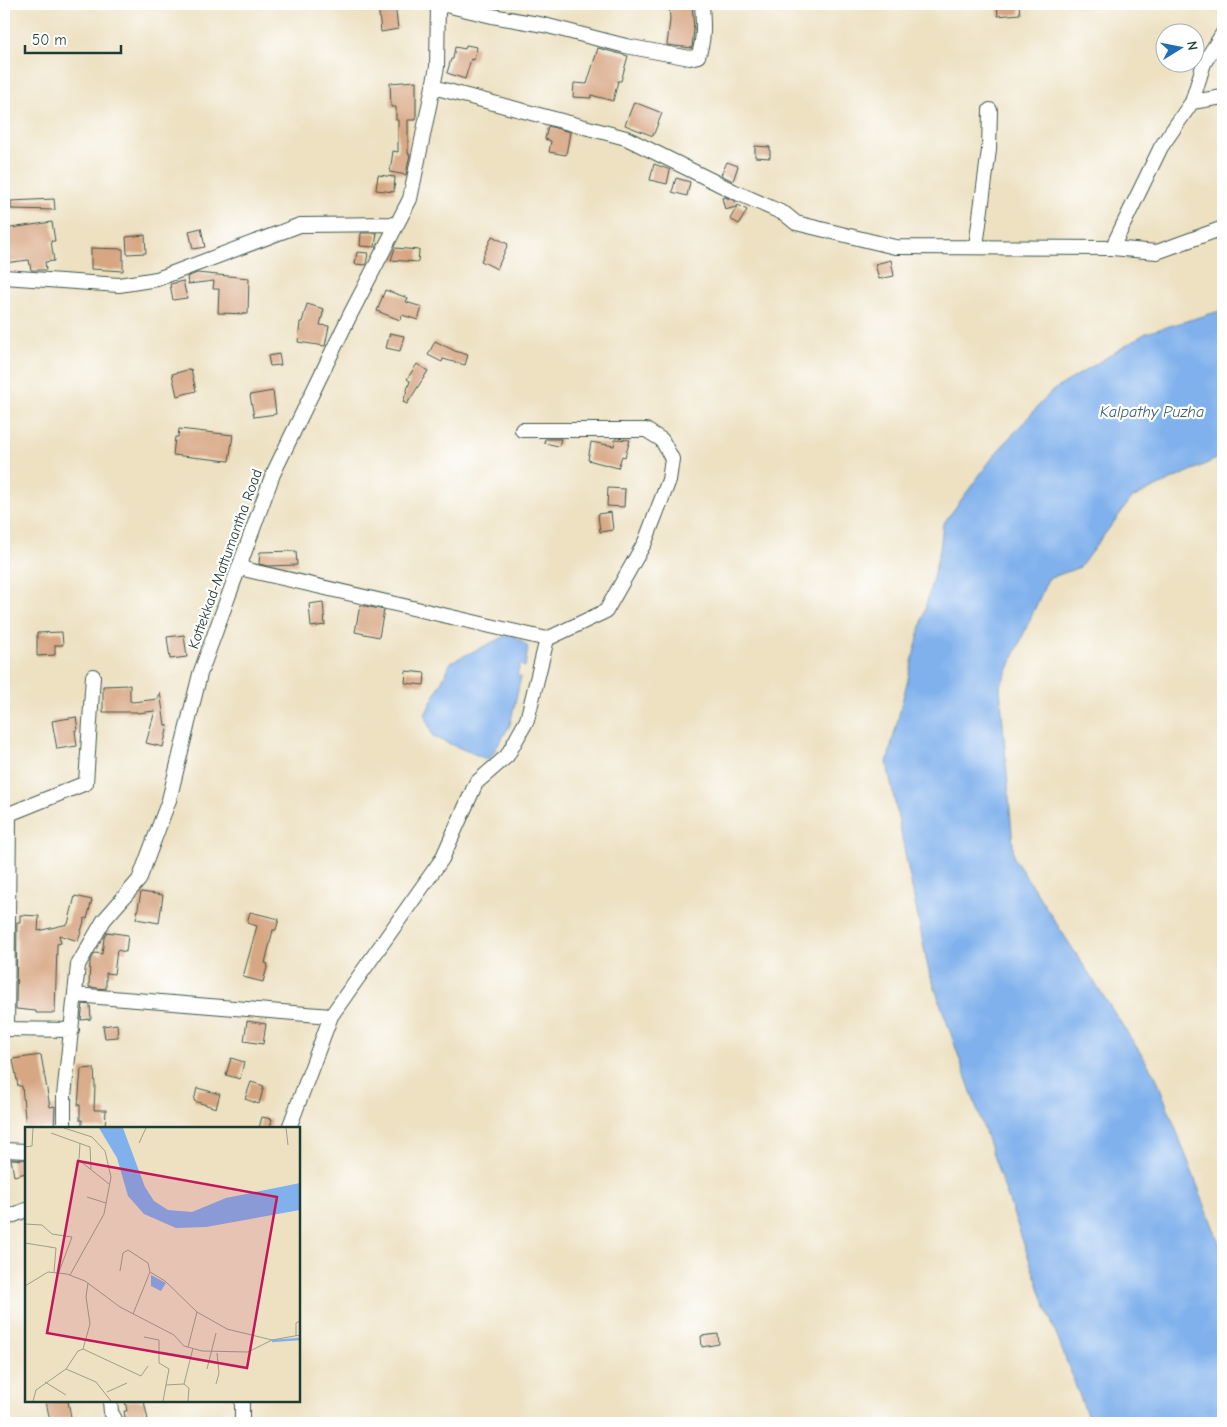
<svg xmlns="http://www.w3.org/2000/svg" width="1227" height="1427" font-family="'Comic Neue',sans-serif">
<rect width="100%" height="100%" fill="#fff"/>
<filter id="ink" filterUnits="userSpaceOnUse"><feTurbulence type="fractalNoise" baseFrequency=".02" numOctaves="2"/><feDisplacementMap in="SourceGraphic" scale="10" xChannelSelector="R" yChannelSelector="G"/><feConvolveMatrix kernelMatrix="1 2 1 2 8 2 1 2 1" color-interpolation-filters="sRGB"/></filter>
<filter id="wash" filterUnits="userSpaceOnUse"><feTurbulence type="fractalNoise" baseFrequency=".0096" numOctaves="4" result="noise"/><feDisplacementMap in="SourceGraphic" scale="20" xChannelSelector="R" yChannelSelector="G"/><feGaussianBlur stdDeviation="1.12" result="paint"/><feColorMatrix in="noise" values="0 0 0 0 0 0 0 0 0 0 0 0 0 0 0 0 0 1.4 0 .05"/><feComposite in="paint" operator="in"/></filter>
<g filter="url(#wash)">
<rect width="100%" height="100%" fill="#ede1c2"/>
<path fill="#80b1ec" stroke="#507790" d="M1223,310V456L1132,498L1080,567L1048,579L1000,687L1014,858L1156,1077L1223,1253V1423H1090L1045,1305L928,968L887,763L940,549L943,524L996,453L1052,391L1146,333Z
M512,633L528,647L525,667L520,665L517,675L521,677L510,725L489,760L433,737L425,715L451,662Z"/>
<g id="blocks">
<path fill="#d7a682" d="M378,4H395L398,29L381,32Z
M669,4H692L694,30L692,48L667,45L670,20Z
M997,4H1019L1020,14L998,16Z
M466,45L477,47L474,60L471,59L465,79L447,73L451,59H453L455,47L465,49Z
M598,48L628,56L621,81H618L613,101L591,95V98L573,97L574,83L587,84Z
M416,81V120H408V154H410L406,175L390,172L393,151L398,152V120H396V107H391L390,83Z
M634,102L662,113L653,136L625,125Z
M548,126L570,132L566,155L549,152L551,141L545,139Z
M755,146L770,147V158L755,157Z
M727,162L738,166L733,181L721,175Z
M654,164L670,170L667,184L650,180Z
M378,175L395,177L394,192L376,190Z
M676,178L690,182L687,196L672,192Z
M725,197L735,201L736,207L725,210L722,198Z
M54,199L55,210L11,209V201Z
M738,205L747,210L739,224L730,219Z
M52,222L55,241H51L54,261L45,262L46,270H31L29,260L4,263V229Z
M201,228L205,247L193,249L189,231Z
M361,233H377L375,247L360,246Z
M145,235L146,253L127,254L126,237Z
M492,236L508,244L497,269L481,261Z
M91,248L123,249V271L91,269Z
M395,248L419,250L418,262L391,260Z
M357,252L368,253L366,265L355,264Z
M891,260L894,276L879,279L875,264Z
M197,273L249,278L248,314L218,313L219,289H213L214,281L188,284L187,277Z
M183,281L187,298L173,300L170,284Z
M385,290L408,298L406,302L422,307L418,320L402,315L400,320L377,311Z
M307,304L324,309L320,325L329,326L325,346L298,342L300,322H302Z
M390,333L404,336L400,351L386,348Z
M435,341L455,351L468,355L465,365L443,359L442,362L428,355Z
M279,354L281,365L270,366L268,356Z
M417,364L428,371L407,404L403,402L410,381L407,379Z
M191,369L196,391L177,396L172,374Z
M273,391L276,414L254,417L250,395Z
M179,429L233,435L229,461L173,455L175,437H178Z
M545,439H561L559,446L544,443Z
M615,439L630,440L625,457L622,456L618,468L588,460L591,442L614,446Z
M608,488L625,489L624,507L607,506Z
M611,512L613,530L600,532L598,514Z
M296,551L297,565L268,566L259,564L260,552Z
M323,602L325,625L311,627L309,604Z
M360,605L384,610L379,637L355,632Z
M62,632L63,645H55V655L37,656V633Z
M184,635L187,657L170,659L167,637Z
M406,671L425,673L424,685L405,683Z
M130,685V701L133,702L158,699L160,692L165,725L168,726L163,747L146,743L155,711L137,713V712H103V686Z
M76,717L78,730H75L77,746L57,749L52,721Z
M141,892L163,895L159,923L136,919Z
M75,896L92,900L87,919L85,918L78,941L59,935L61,943L57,944V946L55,1013H36V1011L16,1009L17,922H20V915L39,916L38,931L68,924Z
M250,912L279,919L276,930H273L265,963L268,964L263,982L243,977L257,926L247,923Z
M107,932L128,935L126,952L117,950L114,974L106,973V989L89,987L90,961L95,953L102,954L104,938Z
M83,1004L90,1005L91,1019L81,1020Z
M247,1021L266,1024L263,1044L244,1041Z
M117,1024L118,1037L105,1038L103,1026Z
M41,1055L50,1107L55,1106L54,1128H26L22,1086H18L13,1059Z
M231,1058L244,1062L240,1079L226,1075Z
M94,1068L95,1086L94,1110H106L105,1128H82V1120H80V1105H78L81,1069Z
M251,1082L264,1086L259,1104L245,1099Z
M197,1088L220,1094L216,1108L194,1101Z
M262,1117L272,1119L270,1128H259Z
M11,1159L26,1160V1173L14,1176Z
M718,1334L719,1344L702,1347L701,1336Z
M46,1401H68L71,1417L50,1421Z
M125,1401H144L148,1420L126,1423L124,1411H127Z"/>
</g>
</g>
<g filter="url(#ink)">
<use href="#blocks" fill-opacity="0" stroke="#3e5649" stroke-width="1"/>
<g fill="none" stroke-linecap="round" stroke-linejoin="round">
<g stroke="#3e5649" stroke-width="16">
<path id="street" d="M437,8L446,5L492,16L544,25L626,46L690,58L698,56C705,39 703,22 702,4
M433,87L626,138L733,191L785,214L796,223L895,247L1112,248L1157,252L1223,228
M1192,102L1223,97
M976,246L989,150L990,110
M1112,248L1161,147L1192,102L1204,63L1223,33
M4,277L119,285L157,279L300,225L397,224
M239,568L547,639L606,611L645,542L669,480L672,459L662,440L646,430H522
M4,814H9L86,783L93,676
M75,995L331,1016
M4,1029L72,1030
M7,1029L9,814
M64,1128V1096L78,965L104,920L139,880L169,800L200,674L273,474L350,315L410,199L437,67L438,4
M289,1128L331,1016L442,859L476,783L507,756L527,720L547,639
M4,1150L26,1151
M4,1219L26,1210
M110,1401L111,1412L117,1423
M242,1423V1401"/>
</g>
<use href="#street" stroke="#fff" stroke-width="14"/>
</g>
</g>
<g text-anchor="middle" stroke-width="4.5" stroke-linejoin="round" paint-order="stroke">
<g font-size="15" fill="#1f3d34" stroke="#fff">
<text transform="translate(225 559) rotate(-70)" y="5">Kottekkad-Mattumantha Road</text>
</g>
<g font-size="16" font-style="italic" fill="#3c606b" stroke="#fff">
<text x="1152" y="417">Kalpathy Puzha</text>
</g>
</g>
<g transform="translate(25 1127)">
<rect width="275" height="275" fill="#ede1c2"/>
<path d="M74,1H98L120,60L129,74L143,83L167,85L201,71L275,56V83L181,100L151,101L119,87L103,69L92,31ZM126,148L141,156L136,164L126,159Z" fill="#80b1ec"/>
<path fill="none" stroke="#80b1ec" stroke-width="2.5" d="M247,214L275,212"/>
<path fill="none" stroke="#9b9f89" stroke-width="1" d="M39,1L67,10L80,24L86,50L79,87L45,148M261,1L263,18M26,6L65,20L66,42M55,16L54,33L84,57M114,16L121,1M0,20L7,19L8,1M62,70L81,76M0,97L17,98L27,107L47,110L34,145M0,116L31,121L29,145M95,144L98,126L103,123L123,136L125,145L108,187M125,145L140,154L172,185L202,202L247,213M0,159L23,145L42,147L60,154L95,180L149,208L159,219L177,224L223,225L247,213L275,208M271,209V196L275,194M119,210L134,213V236L144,242L141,258M163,220L172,185M58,222L65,197L61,170L63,156M136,225L166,230M41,242L71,255L86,274M182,242L191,206M20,255L41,268M159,257L164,261L163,274M191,257L194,246L192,226M82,265L102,256M8,274L11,263L41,242L53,224L58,222L116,249L123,239M138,274L141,258L159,257L168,221"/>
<path fill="#c2185b" fill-opacity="0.15" stroke="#c2185b" stroke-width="2.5" d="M53,34L252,70L222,241L22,206Z"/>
<rect width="275" height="275" fill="none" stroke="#1f3d34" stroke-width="2.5"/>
</g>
<rect width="1227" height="1427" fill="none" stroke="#fff" stroke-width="20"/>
<g transform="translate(1180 48) rotate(80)"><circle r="24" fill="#ffffff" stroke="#a5b1ae"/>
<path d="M0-4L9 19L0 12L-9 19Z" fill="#1f6fb2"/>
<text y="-8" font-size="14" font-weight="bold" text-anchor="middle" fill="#1f3d34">N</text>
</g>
<path d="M25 45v8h96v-8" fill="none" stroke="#1f3d34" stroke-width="2.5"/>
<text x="32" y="45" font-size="15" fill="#1f3d34" stroke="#ffffff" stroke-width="4" paint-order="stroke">50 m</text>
</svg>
